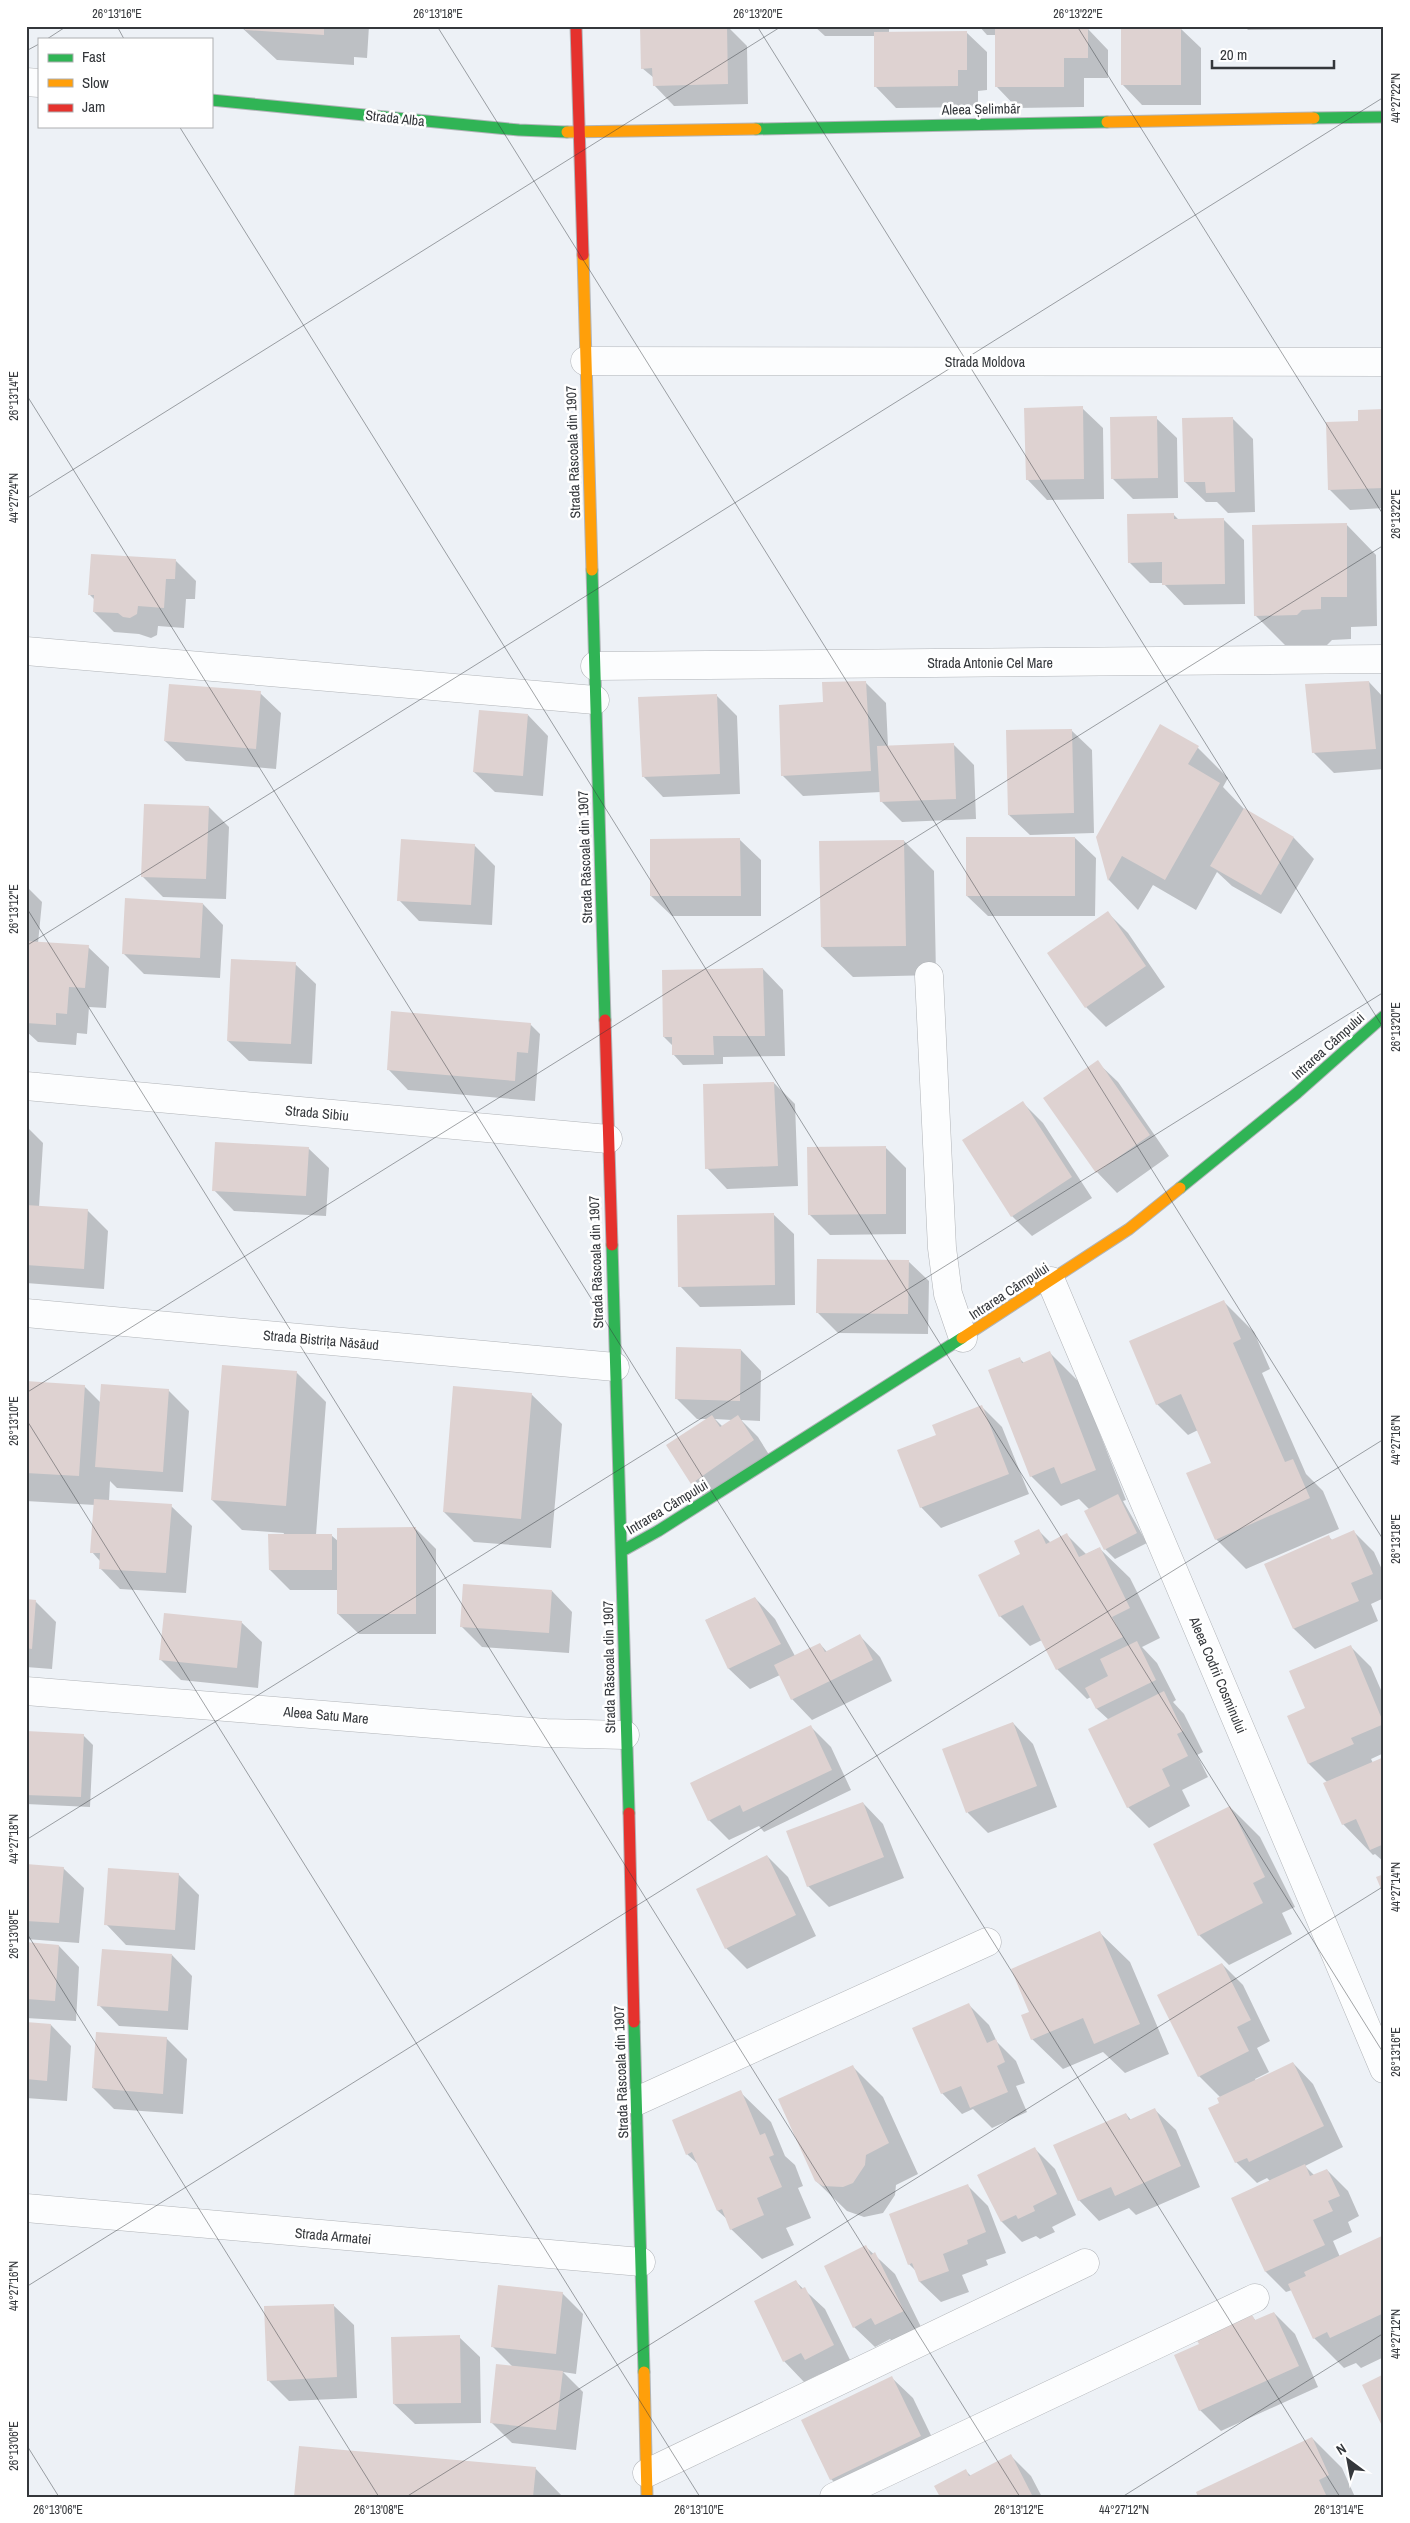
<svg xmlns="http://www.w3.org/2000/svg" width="1410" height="2523" font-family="'Archivo Narrow',sans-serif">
<rect width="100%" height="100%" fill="#edf1f6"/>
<path fill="#0003" fill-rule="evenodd" d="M240,26H369L367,58L354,57V65L277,60Z
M701,26H727L747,46L748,104L674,106L654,85V78L642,68Z
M814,26H889V33L966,32L987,52V90L978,91V107L896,108L876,87L875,36H825Z
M979,26H1049V29H1088L1108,50V78H1084V107L1017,108L997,87V35H987Z
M1244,26H1354V29L1248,30Z
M1180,28L1201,48V105H1142L1122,84Z
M1082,408L1103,428L1104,499L1047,500L1027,479Z
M1384,410V508L1350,510L1329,489L1359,422Z
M1156,418L1177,438L1178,498L1133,499L1112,478Z
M1232,418L1253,439L1255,512L1228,513L1217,502H1206L1185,482Z
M1173,514L1179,520L1223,519L1244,540L1245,604L1184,605L1163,583H1150L1129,562Z
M1346,524L1376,555L1377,626L1351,627V639L1332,640L1327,645H1285L1255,615Z
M175,560L196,581L195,599H186L184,628L158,626L157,635L151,638L139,634L114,632L94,612L95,600L90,595Z
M865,682L886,703L888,747L953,744L974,765L976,819L902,822L881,801V792L803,796L782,775L824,703Z
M1369,682L1384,698V769L1334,773L1313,752Z
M260,693L281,713L276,769L186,761L165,741Z
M716,695L737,716L740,794L663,797L643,776Z
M528,715L548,736L543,796L495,792L474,772Z
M1160,726L1198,748L1228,778L1223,787L1246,811L1294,838L1314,859L1281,914L1232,886L1217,872L1196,910L1153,885L1138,910L1109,880L1097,838Z
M1071,730L1092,750L1094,833L1030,835L1009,815Z
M209,807L229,827L226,899L163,897L142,876Z
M1075,838L1096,858L1095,916H988L967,896Z
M740,840L761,860V916H672L651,896Z
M904,841L934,871L936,975L853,977L822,947Z
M474,845L495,866L492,925L419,921L399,900Z
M26,886L42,902L38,943L88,947L109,967L106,1008L89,1007L87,1034L77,1033L76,1045L38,1042L26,1031Z
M203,904L223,925L220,978L144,974L123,953Z
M1108,913L1128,933L1165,987L1106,1027L1086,1007Z
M295,964L316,984L312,1064L249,1061L228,1041Z
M763,969L783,990L785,1056L723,1057V1064L683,1065L673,1054V1046L664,1037Z
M530,1024L540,1034L535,1101L408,1090L388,1069Z
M1097,1062L1118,1082L1169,1156L1117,1193L1097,1172Z
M774,1083L795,1104L798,1186L727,1189L707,1168Z
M1022,1102L1043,1123L1092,1198L1032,1236L1012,1216Z
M26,1126L43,1143L39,1207L87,1210L108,1231L104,1289L26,1283Z
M308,1148L329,1168L326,1216L234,1211L214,1190Z
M886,1148L906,1168V1234L830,1235L809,1214Z
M773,1214L794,1234L795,1305L700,1307L680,1286Z
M908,1261L929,1281L928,1334L838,1333L817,1312Z
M1224,1302L1254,1332L1270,1369L1262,1373L1306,1474L1323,1491L1339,1529L1246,1569L1216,1539L1212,1463L1198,1430L1188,1435L1157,1404Z
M741,1350L761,1371L760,1421L741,1420L758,1437L773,1461L712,1504L692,1484L707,1419H697L676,1398ZM715,1419L732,1420L723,1427Z
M1050,1353L1080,1383L1126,1500L1123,1501L1147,1543L1115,1559L1105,1549L1089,1509L1079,1499L1061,1506L1031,1476L1019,1358L1024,1363Z
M296,1372L326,1402L316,1535H331L339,1542L415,1528L436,1549V1634H359L338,1614V1590H290L270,1570L284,1533L242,1530L212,1500Z
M26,1383L84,1386L101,1403L168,1390L189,1411L183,1492L117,1488L110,1481L109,1501L171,1506L192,1526L186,1593L120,1589L100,1568V1561L92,1552L95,1505L26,1501Z
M531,1394L562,1424L551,1548L474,1542L444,1512Z
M982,1407L1002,1427L1029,1494L941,1528L921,1507Z
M1039,1531L1051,1543L1067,1535L1086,1554L1099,1548L1130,1578L1160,1638L1142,1647L1157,1663L1176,1700L1173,1702L1184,1714L1203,1752L1197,1755L1208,1777L1182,1790L1190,1806L1149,1828L1128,1807L1109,1720L1097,1709L1091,1697L1087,1699L1057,1669L1042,1640L1030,1646L1000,1616L1022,1555Z
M1354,1532L1374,1552L1384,1574V1598L1371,1604L1378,1621L1315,1649L1294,1629L1266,1564L1329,1537L1333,1541Z
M552,1591L572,1612L569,1653L482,1647L461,1626Z
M755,1598L775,1619L795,1656L820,1644L827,1652L860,1636L880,1657L892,1681L812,1720L792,1699L780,1675L750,1689L729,1669L706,1620Z
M26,1600L35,1601L56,1622L52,1669L26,1667Z
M241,1622L262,1642L258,1688L181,1680L161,1660Z
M1350,1646L1371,1667L1384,1697V1753L1371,1759L1373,1763L1384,1758V1862L1375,1854L1373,1855L1343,1824L1327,1782L1309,1764L1306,1709Z
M1013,1723L1033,1744L1057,1807L988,1833L968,1813L943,1750Z
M811,1727L831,1747L851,1790L764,1832L759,1826L729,1840L709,1820Z
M26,1733L83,1735L93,1745L90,1807L26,1804Z
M863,1803L883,1824L904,1878L829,1907L808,1886Z
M1230,1807L1260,1837L1295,1907L1282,1913L1292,1934L1229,1965L1199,1935Z
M767,1856L788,1877L816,1936L747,1969L726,1948Z
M26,1865L63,1868L84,1888L79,1943L26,1939Z
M178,1874L199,1895L195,1950L126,1945L106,1924Z
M1099,1932L1130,1962L1169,2054L1125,2073L1103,2052L1063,2069L1032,2039L1030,2012Z
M26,1944L59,1946L79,1967L76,2021L26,2018Z
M172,1955L192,1976L188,2030L119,2026L99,2005Z
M1222,1964L1243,1985L1270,2041L1257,2048L1269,2072L1255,2079L1256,2081L1293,2063L1313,2084L1343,2147L1305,2166L1315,2176L1327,2170L1348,2191L1359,2216L1348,2222L1352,2232L1333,2241L1340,2257L1384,2236V2357L1361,2368L1356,2363L1344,2368L1314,2338L1292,2290L1286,2292L1266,2272L1233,2198L1270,2181L1267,2178L1257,2183L1236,2162L1221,2098L1199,2076Z
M969,2005L989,2025L997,2042L1016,2061L1025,2083L1016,2086L1027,2112L992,2128L973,2109L962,2114L942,2093Z
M26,2023L51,2025L71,2046L67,2101L26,2098Z
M166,2038L187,2059L183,2114L114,2109L93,2088Z
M853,2067L883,2097L918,2174L896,2185L895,2195L883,2213L864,2217L847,2211L816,2181Z
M740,2092L771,2122L785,2156L795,2165L803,2186L798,2188L811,2218L786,2228L794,2245L762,2259L731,2229L728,2220L718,2211L699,2165L687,2154Z
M1155,2110L1176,2130L1200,2187L1136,2215L1129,2208L1099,2221L1079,2200L1126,2114L1131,2120Z
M1035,2149L1055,2169L1076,2215L1052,2227L1055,2232L1040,2239L1036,2236L1022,2242L1002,2222L979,2176Z
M968,2186L988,2206L1006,2253L986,2260L988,2265L962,2275L969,2292L941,2302L920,2282L916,2271L909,2264Z
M866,2247L895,2274L923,2331L896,2345L890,2339L875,2347L854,2327Z
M796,2282L825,2309L853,2366L826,2379L820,2374L804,2382L784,2361Z
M562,2293L583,2314L576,2374L563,2372L583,2392L576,2450L512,2443L491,2422L513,2367L492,2346Z
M333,2305L354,2325L357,2398L289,2401L268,2380Z
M1274,2313L1295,2334L1318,2387L1221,2431L1200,2410L1201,2345L1252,2316L1256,2321Z
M459,2337L480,2357L481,2423L415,2424L394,2404Z
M892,2378L913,2398L941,2456L849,2497L831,2479Z
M1312,2438L1342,2468L1355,2497H1199Z
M1011,2456L1031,2476L1042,2497H941L965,2470L971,2476Z
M535,2468L563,2497H295Z"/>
<path fill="#ded2d1" d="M245,26H324V35L245,30Z
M640,26H727L728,84L653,86L652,68L641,69Z
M1181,26V85H1121V27Z
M1088,28V58H1064V87H995V29Z
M967,31V70H958V86L874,87V32Z
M1083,406L1084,479L1026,480L1024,408Z
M1384,409V488L1328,490L1326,422L1358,421V410Z
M1157,416L1158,478L1111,479L1110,417Z
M1233,417L1235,492L1206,493L1205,482H1184L1182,418Z
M1174,513V519L1224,518L1225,584L1162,585V562L1128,563L1127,514Z
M1347,523V597H1321V609L1302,610L1297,615L1254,616L1252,525Z
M91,554L176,559L175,579H166L164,608L138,606L137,614L130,618L123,617L118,613L93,612L94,595H88Z
M866,681L871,771L781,776L779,705L823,702L822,682Z
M1369,681L1376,749L1312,753L1305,684Z
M169,684L261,691L256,749L164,741Z
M717,694L720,774L642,777L638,697Z
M479,710L528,714L523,776L473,772Z
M1160,724L1199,746L1188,764L1220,783L1165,880L1122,856L1108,881L1096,837Z
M1072,729L1074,813L1008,815L1006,730Z
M954,743L956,799L880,802L877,746Z
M144,804L209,806L206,879L141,877Z
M1244,808L1294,837L1261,895L1210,866Z
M966,837H1075V896H966Z
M740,838L741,896H650V839Z
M401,839L475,844L471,905L397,901Z
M904,840L906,946L821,947L819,841Z
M125,898L203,903L200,958L122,954Z
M1108,911L1146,966L1085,1008L1047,953Z
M26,941L89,945L85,988L69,987L67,1014L56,1013V1025L26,1023Z
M231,959L296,962L291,1044L227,1041Z
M763,968L765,1036H713L714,1055H672V1037H663L662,970Z
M391,1011L531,1023L528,1053L517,1052L515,1081L387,1070Z
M1098,1060L1150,1135L1096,1173L1043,1098Z
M774,1082L778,1166L705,1169L703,1084Z
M1023,1101L1072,1177L1011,1217L962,1140Z
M215,1142L309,1147L306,1196L212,1191Z
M886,1146V1214L808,1215L807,1147Z
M26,1205L88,1209L84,1269L26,1265Z
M774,1213L775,1285L678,1287L677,1215Z
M817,1259L909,1260L908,1314L816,1313Z
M1224,1300L1241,1339L1233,1343L1285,1462L1293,1459L1310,1498L1215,1540L1186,1473L1211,1463L1181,1394L1156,1405L1129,1341Z
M676,1347L741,1349L740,1401L675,1399Z
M1050,1351L1096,1470L1061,1484L1054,1467L1030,1477L988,1370L1020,1357L1022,1363Z
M222,1365L297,1371L286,1506L211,1500Z
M26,1381L85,1385L79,1476L26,1473Z
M101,1384L169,1389L163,1472L95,1467Z
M453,1386L532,1393L521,1519L443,1512Z
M982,1405L1009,1474L920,1508L897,1450L936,1435L932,1425Z
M712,1415L720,1427L738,1415L754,1440L691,1484L666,1445Z
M1118,1494L1137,1533L1104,1550L1084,1511Z
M94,1499L172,1504L166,1573L99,1569L100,1553H90Z
M416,1527V1614H337V1528Z
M1039,1529L1046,1544L1067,1533L1079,1557L1100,1547L1130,1608L1112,1617L1123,1637L1056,1670L1023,1605L999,1617L978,1575L1020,1554L1014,1541Z
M1354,1530L1373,1574L1351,1583L1359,1601L1293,1629L1264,1564L1329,1535L1331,1540Z
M268,1534H332V1570H269Z
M463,1584L552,1590L549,1633L460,1627Z
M755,1597L781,1644L728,1669L705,1620Z
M26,1599L36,1600L32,1649L26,1648Z
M164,1613L242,1621L237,1668L159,1660Z
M860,1634L873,1660L791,1700L774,1665L820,1643L825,1652Z
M1137,1641L1156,1680L1096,1709L1085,1688L1108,1676L1100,1659Z
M1351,1645L1384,1724L1351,1738L1354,1744L1308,1764L1287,1716L1305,1708L1289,1671Z
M1164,1691L1183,1731L1177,1734L1188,1756L1162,1769L1170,1786L1127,1808L1088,1729Z
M1013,1722L1037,1786L966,1813L942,1749Z
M811,1725L832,1770L743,1812L740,1805L708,1821L690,1783Z
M26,1731L84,1734L81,1797L26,1795Z
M1384,1757V1844L1370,1850L1356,1819L1342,1825L1323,1783Z
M863,1802L884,1857L807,1887L786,1831Z
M1230,1806L1265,1877L1253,1883L1263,1903L1198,1936L1153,1844Z
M767,1855L796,1915L725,1949L696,1889Z
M26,1864L64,1867L59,1923L26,1921Z
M108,1868L179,1873L175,1930L104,1925Z
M1384,1874V1896L1376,1877Z
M1100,1931L1140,2024L1094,2044L1083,2018L1031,2040L1021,2015L1029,2012L1011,1969Z
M26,1942L59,1945L55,2001L26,1999Z
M102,1949L172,1954L168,2011L97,2006Z
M1222,1963L1251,2020L1237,2027L1249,2051L1198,2077L1157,1995Z
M969,2003L987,2043L996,2039L1005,2062L997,2066L1008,2092L970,2108L961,2086L941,2094L912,2028Z
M26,2022L51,2024L47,2081L26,2079Z
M96,2032L167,2037L163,2094L92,2088Z
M1293,2062L1324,2126L1249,2162L1247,2158L1235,2163L1208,2108L1219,2103L1217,2098Z
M853,2065L889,2143L866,2155L865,2165L853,2183L843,2187L823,2186L815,2181L778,2099Z
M741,2090L760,2135L765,2133L774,2155L769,2157L782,2187L757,2198L764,2215L730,2230L722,2209L717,2211L692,2152L686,2155L672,2120Z
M1155,2108L1181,2166L1115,2196L1111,2187L1078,2201L1053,2145L1126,2113L1129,2120Z
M1035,2147L1057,2194L1033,2206L1035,2211L1018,2219L1016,2215L1001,2222L977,2175Z
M1305,2164L1310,2176L1327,2169L1340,2196L1328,2201L1333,2211L1313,2220L1325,2245L1265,2272L1231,2198Z
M968,2184L986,2232L967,2240L968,2244L943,2254L949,2271L919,2282L912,2263L908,2265L889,2214Z
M1384,2235V2313L1330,2338L1327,2332L1313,2339L1288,2284L1306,2276L1304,2272Z
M866,2245L871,2255L875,2252L904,2311L875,2325L871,2318L853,2328L824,2266Z
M796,2280L801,2289L805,2287L834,2345L805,2360L801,2353L783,2362L754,2301Z
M498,2285L563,2292L556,2354L491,2347Z
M334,2304L337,2377L267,2381L264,2306Z
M1274,2312L1299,2366L1199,2411L1174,2355L1199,2344L1196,2339L1252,2315L1255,2320Z
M460,2335L461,2403L393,2404L391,2337Z
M496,2364L563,2371L556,2430L490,2423Z
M1384,2374V2430L1362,2385Z
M892,2376L921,2436L830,2480L801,2420Z
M1312,2437L1329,2475L1319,2480L1327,2497H1198L1196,2492Z
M299,2446L536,2467L533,2497H294Z
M1011,2454L1033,2497H940L934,2486L966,2469L969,2476Z"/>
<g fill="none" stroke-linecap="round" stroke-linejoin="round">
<g stroke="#b1b4b8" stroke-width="29">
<path id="street" d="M26,82L39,83
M585,361L1384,362
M26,651L595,700
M595,666L1384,659
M929,976L942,1248L948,1294L963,1338
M26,1086L608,1139
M1051,1281L1384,2069
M26,1313L615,1367
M26,1691L546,1733L625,1735
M637,2101L987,1942
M26,2208L641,2262
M647,2473L1085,2263
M834,2497L1255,2298"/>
</g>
<g stroke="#b1b4b8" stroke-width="13">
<path id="fast" d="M211,100L519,130L567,132
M1314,118L1384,117
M756,129L1107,122
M592,570L605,1020
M1180,1188L1297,1093L1384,1016
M612,1245L629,1813
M622,1551L658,1531L962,1338
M634,2022L644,2372"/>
</g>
<g stroke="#b1b4b8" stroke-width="13">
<path id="slow" d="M1107,122L1314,118
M567,132L756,129
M583,255L592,570
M962,1338L1129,1229L1180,1188
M644,2372L647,2497"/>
</g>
<g stroke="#b1b4b8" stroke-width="13">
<path id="jam" d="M576,26L583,255
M605,1020L612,1245
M629,1813L634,2022"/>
</g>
<use href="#street" stroke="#fcfdfe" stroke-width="28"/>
<use href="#fast" stroke="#30b455" stroke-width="11"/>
<use href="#slow" stroke="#ff9f0a" stroke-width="11"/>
<use href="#jam" stroke="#e5322d" stroke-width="11"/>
</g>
<path fill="none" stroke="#34373b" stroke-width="1" stroke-opacity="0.45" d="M117,26L124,39M437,26L1384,1541M757,26L1384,1029M1077,26L1384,516M47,39L67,26M26,51L39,44M179,126L1384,2054M26,394L1340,2497M26,499L782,26M26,907L1020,2497M26,946L1384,97M26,1393L1384,545M26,1419L700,2497M26,1840L1384,992M26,1932L379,2497M26,2287L1384,1439M26,2444L59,2497M406,2497L1384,1886M1122,2497L1384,2333"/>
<g text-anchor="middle" stroke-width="5" stroke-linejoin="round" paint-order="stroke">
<g font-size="14" fill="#34373b" stroke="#fff">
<text transform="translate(981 109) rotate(-1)" y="5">Aleea Șelimbăr</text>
<text transform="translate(395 118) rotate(6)" y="5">Strada Alba</text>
<text x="985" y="367">Strada Moldova</text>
<text transform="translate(573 452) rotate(-92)" y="5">Strada Răscoala din 1907</text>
<text x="990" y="668">Strada Antonie Cel Mare</text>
<text transform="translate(585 857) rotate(-92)" y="5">Strada Răscoala din 1907</text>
<text transform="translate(1328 1046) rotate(-42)" y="5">Intrarea Câmpului</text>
<text transform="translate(317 1113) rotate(5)" y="5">Strada Sibiu</text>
<text transform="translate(596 1262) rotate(-92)" y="5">Strada Răscoala din 1907</text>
<text transform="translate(1009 1291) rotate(-33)" y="5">Intrarea Câmpului</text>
<text transform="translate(321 1340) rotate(5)" y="5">Strada Bistrița Năsăud</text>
<text transform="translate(667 1507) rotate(-31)" y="5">Intrarea Câmpului</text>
<text transform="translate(609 1667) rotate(-91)" y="5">Strada Răscoala din 1907</text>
<text transform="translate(1218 1675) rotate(67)" y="5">Aleea Codrii Cosminului</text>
<text transform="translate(326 1715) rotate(5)" y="5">Aleea Satu Mare</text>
<text transform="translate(621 2072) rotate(-92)" y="5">Strada Răscoala din 1907</text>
<text transform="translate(333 2236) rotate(5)" y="5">Strada Armatei</text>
</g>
</g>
<rect width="1410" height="2523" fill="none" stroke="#ffffff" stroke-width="55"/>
<rect x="38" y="38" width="175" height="90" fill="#ffffff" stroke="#aeafb1"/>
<rect x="48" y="54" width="25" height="8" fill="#30b455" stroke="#aeafb1"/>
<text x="82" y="62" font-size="15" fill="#34373b">Fast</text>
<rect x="48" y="79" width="25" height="8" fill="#ff9f0a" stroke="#aeafb1"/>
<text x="82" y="88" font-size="15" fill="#34373b">Slow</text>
<rect x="48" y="104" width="25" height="8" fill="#e5322d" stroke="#aeafb1"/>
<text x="82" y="112" font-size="15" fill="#34373b">Jam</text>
<g transform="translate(1348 2460) rotate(328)" stroke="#ffffff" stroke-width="4" paint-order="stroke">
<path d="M0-4L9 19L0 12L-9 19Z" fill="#34373b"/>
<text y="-8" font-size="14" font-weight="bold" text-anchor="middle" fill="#34373b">N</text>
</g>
<path d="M1212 60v8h122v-8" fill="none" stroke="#34373b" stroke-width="2.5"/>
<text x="1220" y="60" font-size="15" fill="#34373b" stroke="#ffffff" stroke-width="4" paint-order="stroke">20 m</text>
<rect x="28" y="28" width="1354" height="2468" fill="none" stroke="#34373b" stroke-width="2"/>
<g font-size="12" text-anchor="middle" fill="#34373b">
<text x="117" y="18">26°13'16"E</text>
<text x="438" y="18">26°13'18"E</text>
<text x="758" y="18">26°13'20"E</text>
<text x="1078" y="18">26°13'22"E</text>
<text transform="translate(1396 98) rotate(-90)" y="4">44°27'22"N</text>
<text transform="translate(14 396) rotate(-90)" y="4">26°13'14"E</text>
<text transform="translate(14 498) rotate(-90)" y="4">44°27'24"N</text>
<text transform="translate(1396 514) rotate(-90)" y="4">26°13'22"E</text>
<text transform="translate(14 909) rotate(-90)" y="4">26°13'12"E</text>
<text transform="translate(1396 1027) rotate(-90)" y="4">26°13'20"E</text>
<text transform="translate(14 1421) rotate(-90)" y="4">26°13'10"E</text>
<text transform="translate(1396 1440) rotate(-90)" y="4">44°27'16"N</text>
<text transform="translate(1396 1539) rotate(-90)" y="4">26°13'18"E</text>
<text transform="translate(14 1839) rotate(-90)" y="4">44°27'18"N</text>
<text transform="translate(1396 1887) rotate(-90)" y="4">44°27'14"N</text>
<text transform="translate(14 1934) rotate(-90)" y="4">26°13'08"E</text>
<text transform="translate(1396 2052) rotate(-90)" y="4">26°13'16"E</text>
<text transform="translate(14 2286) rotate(-90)" y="4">44°27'16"N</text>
<text transform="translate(1396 2334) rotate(-90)" y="4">44°27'12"N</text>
<text transform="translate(14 2446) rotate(-90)" y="4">26°13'06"E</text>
<text x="58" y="2514">26°13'06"E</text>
<text x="379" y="2514">26°13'08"E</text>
<text x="699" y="2514">26°13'10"E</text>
<text x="1019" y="2514">26°13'12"E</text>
<text x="1124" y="2514">44°27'12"N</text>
<text x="1339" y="2514">26°13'14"E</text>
</g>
</svg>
